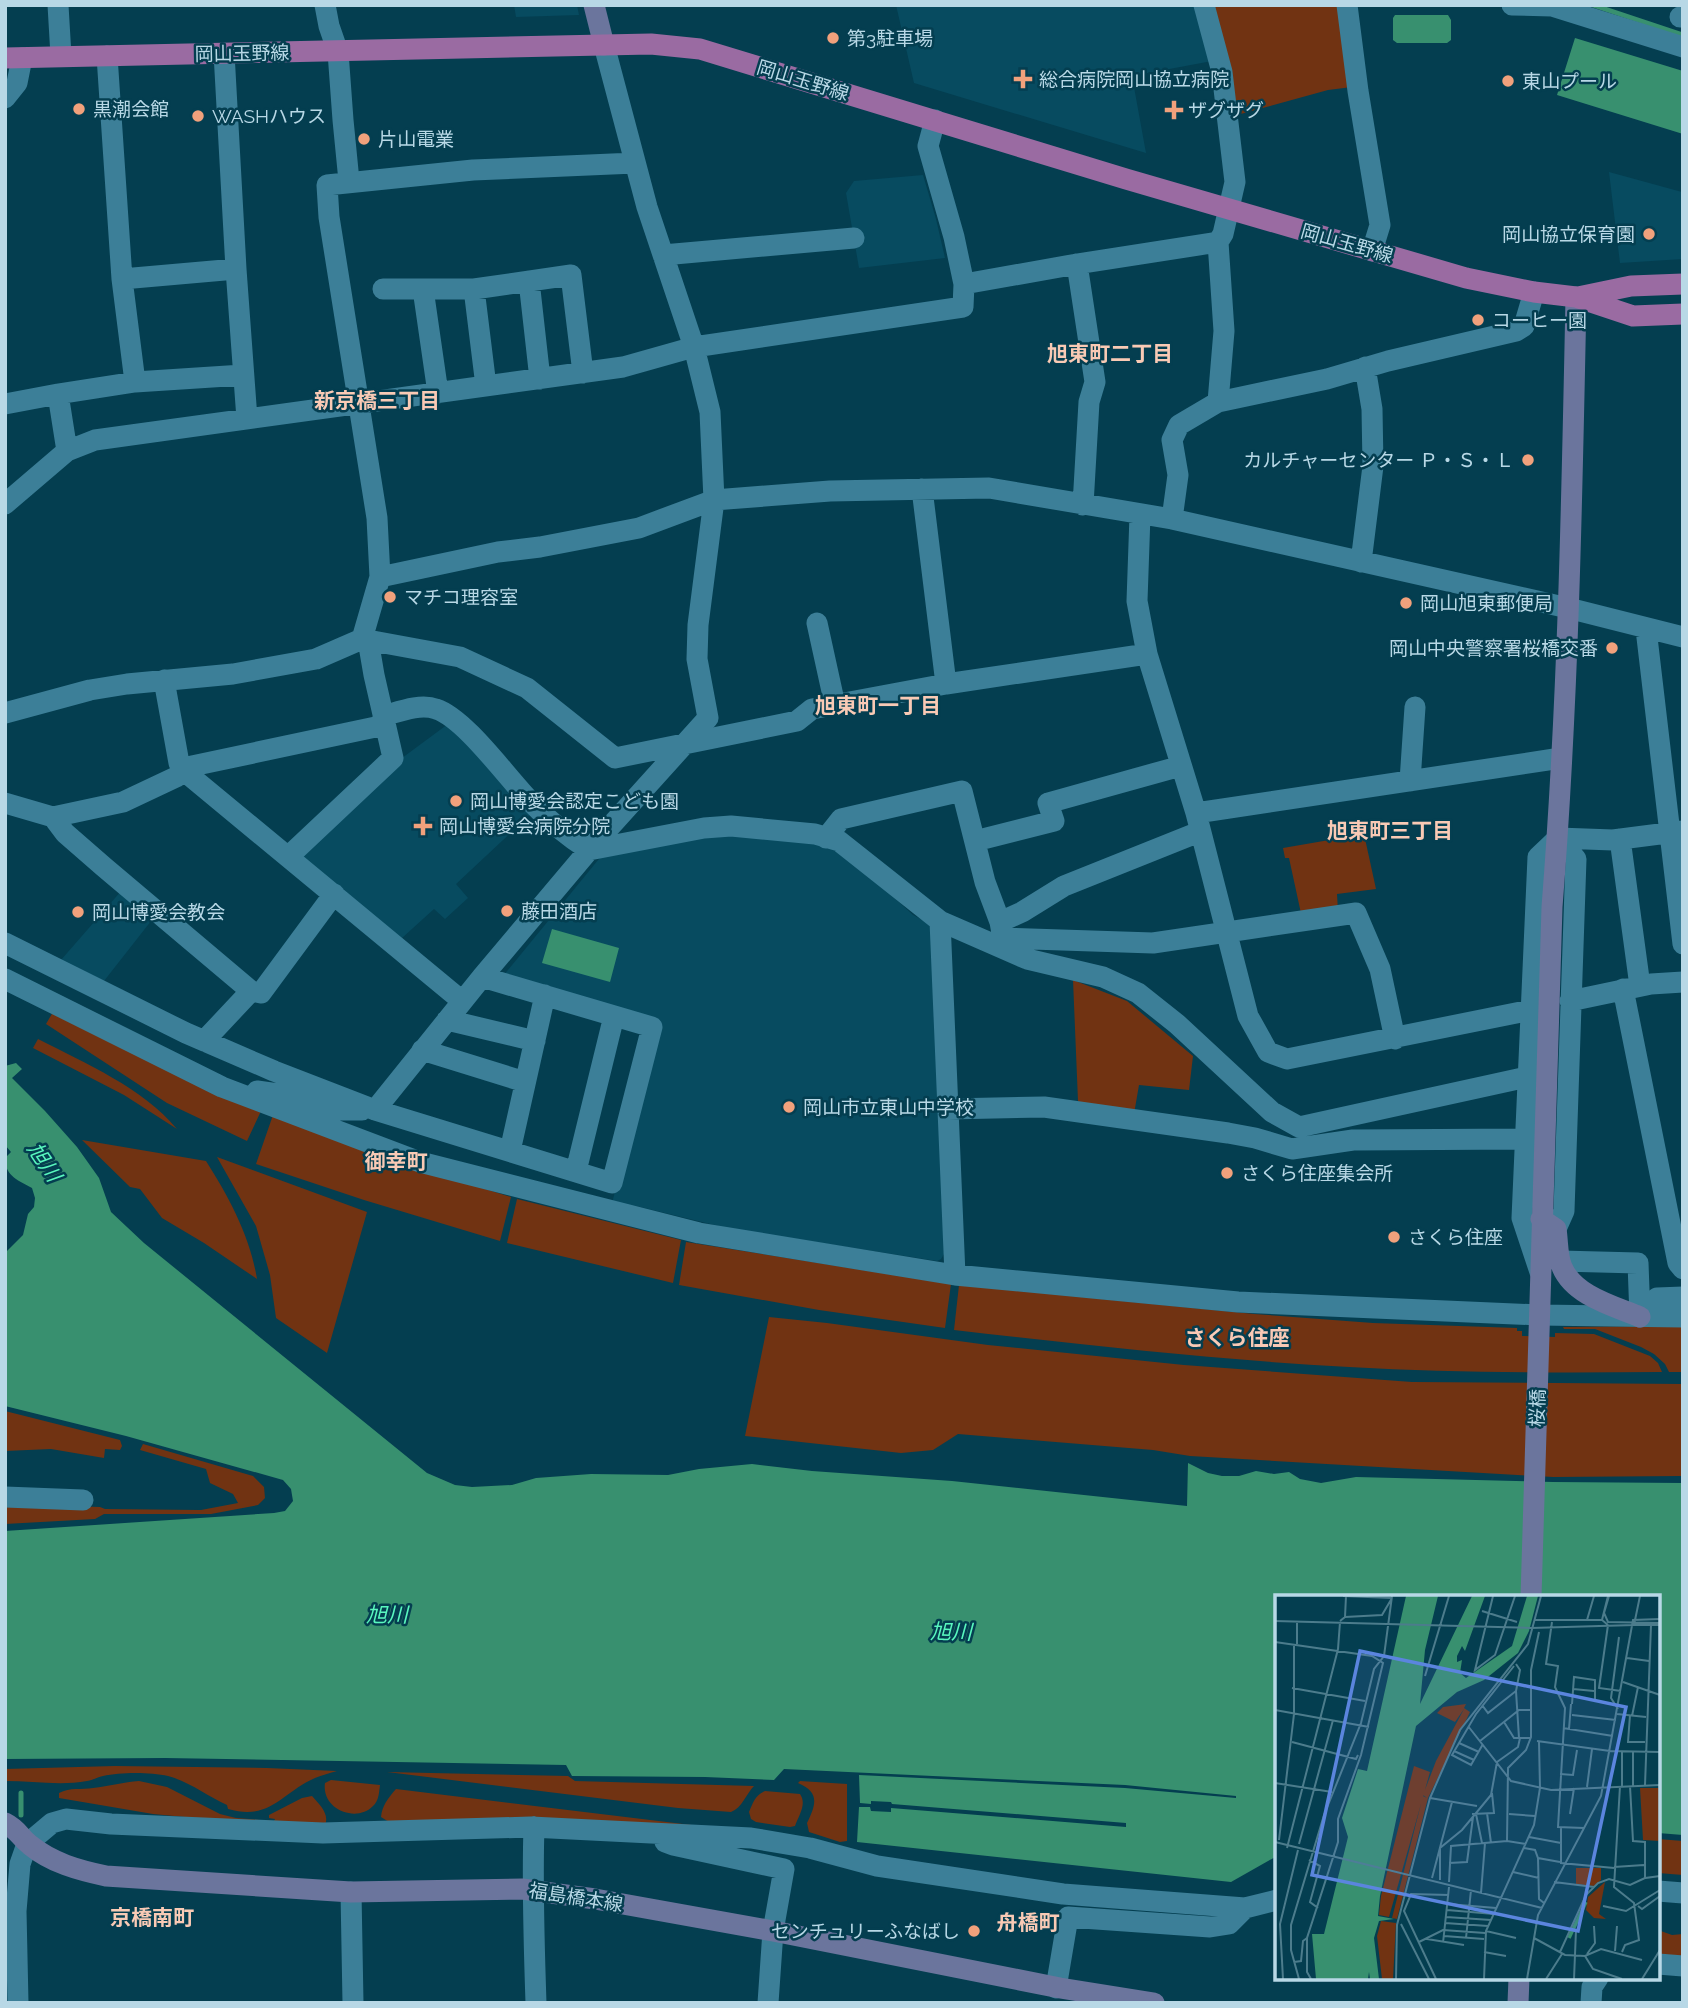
<svg xmlns="http://www.w3.org/2000/svg" width="1688" height="2008" font-family="Raleway,'Noto Sans JP',sans-serif">
<rect width="100%" height="100%" fill="#043e50"/>
<path fill="#074b60" d="M514,5H577L579,15L516,17Z
M896,5H1197L1212,61L1132,76L1146,153L914,83Z
M1609,172L1682,192L1683,259L1620,263Z
M923,175L936,219L945,258L859,268L846,193L854,181Z
M448,724L532,813L456,884L468,898L445,919L434,909L402,938L303,858L301,851L398,761Z
M710,835L790,837L842,849L913,915L932,925L944,1254L941,1259L937,1261L731,1229L636,1206L612,1203L660,1023L503,976L603,854Z
M122,890L155,916L104,981L61,960Z"/>
<path fill="#713312" d="M1211,5H1341L1352,87L1328,90L1237,115Z
M1364,834L1376,889L1337,894L1338,911L1302,918L1289,858H1285L1283,848Z
M1073,980L1127,1001L1193,1056L1189,1090L1139,1085L1134,1114L1084,1106L1078,1101Z
M53,1012L261,1111L247,1141L167,1103L46,1024Z
M38,1039C85,1063 143,1088 177,1129L124,1095L33,1048Z
M273,1115L418,1168L511,1197L500,1241L364,1200L256,1164Z
M82,1140L206,1161C229,1197 250,1236 257,1279L204,1243L162,1218L140,1189L130,1187Z
M217,1157L367,1212L327,1353L276,1318L270,1275L256,1226Z
M517,1199L681,1240L673,1283L507,1243Z
M686,1242L951,1284L945,1328L819,1310L679,1285Z
M959,1285L1254,1314L1373,1323L1517,1328V1331H1522V1336L1555,1337V1333L1594,1334L1650,1356L1658,1363L1662,1372C1558,1373 1453,1373 1349,1367C1217,1360 1085,1345 954,1330Z
M769,1317L827,1323L988,1345L1184,1365L1412,1382L1683,1384V1476L1553,1477L1190,1456L1153,1450L958,1434L933,1450L901,1453L745,1436Z
M1683,1326V1372H1669L1665,1364L1654,1354L1641,1347L1595,1329H1564L1563,1327Z
M5,1411L120,1440L122,1446L120,1450L105,1449L104,1458L51,1449L5,1451Z
M143,1444L253,1476L264,1487L265,1498L258,1505L211,1514H104L95,1519L5,1524V1504L100,1507L105,1509L201,1510L238,1503L233,1494L210,1483L206,1469L140,1450Z
M115,1766L267,1768L337,1771C330,1773 322,1775 315,1778C281,1793 271,1821 228,1809L227,1805C207,1796 190,1782 168,1776C150,1772 121,1772 103,1776C98,1777 93,1780 87,1781C61,1786 32,1781 5,1781V1769Z
M387,1772L568,1776L575,1781L754,1786C746,1794 742,1808 731,1812L678,1808Z
M331,1780L380,1785C379,1792 379,1801 373,1806C357,1823 321,1810 325,1783Z
M139,1781L167,1787L220,1814L236,1818L274,1821L275,1819L269,1818V1815L302,1798L312,1796C319,1804 330,1814 325,1825L259,1824L153,1814L59,1798V1793C70,1787 82,1790 93,1788C109,1786 124,1782 139,1781Z
M800,1781L847,1784V1841L840,1842L809,1832L807,1823C816,1805 820,1792 798,1783Z
M396,1789L708,1827L389,1822L381,1817C382,1806 388,1798 396,1789Z
M765,1791L800,1794C807,1804 799,1815 795,1826L790,1827L756,1822L751,1819L749,1812C753,1803 755,1795 765,1791Z
M1658,1839L1683,1841V1875L1658,1873Z
M1658,1930L1672,1935L1683,1934V1957L1658,1955Z"/>
<path fill="#38906f" d="M1395,15H1448L1451,20V40L1447,43H1397L1393,40V18Z
M1575,38L1683,71V134L1557,95Z
M552,929L619,948L610,982L542,963Z
M16,1063L22,1069L12,1078L45,1111L77,1147L99,1178L111,1212L144,1243L427,1473L455,1485L472,1487L512,1485L536,1478L591,1474L668,1475L699,1469L752,1464L812,1471L952,1481L1187,1506L1188,1463L1208,1473L1222,1476H1239L1256,1471L1274,1474L1289,1472L1300,1479L1321,1483L1356,1477L1553,1482L1683,1483V1835L1658,1833V1597H1277V1856L1231,1882L857,1842L859,1807H870L871,1811L891,1812V1808L1126,1827V1823L892,1804L891,1802L871,1801V1804L860,1803L859,1775L1125,1788L1236,1798V1796L1125,1785L784,1769L774,1780L705,1777L572,1776L566,1765L165,1758L5,1759V1531L274,1513L285,1511L293,1501L291,1489L283,1480L126,1436L5,1406V1253L23,1235L28,1214L34,1207L35,1198L32,1188C20,1181 5,1177 5,1158L11,1152L5,1145V1066Z"/>
<g fill="none" stroke-linecap="round" stroke-linejoin="round">
<path stroke="#38906f" stroke-width="5" d="M1593,5L1683,35
M21,1815V1793"/>
<path stroke="#3c7f98" stroke-width="21" d="M58,5L61,56
M325,5L329,26L338,52L343,120L349,181
M1347,5L1358,91L1380,225L1372,251
M1512,5L1552,6L1683,47
M1680,17H1683
M224,53L236,269L247,419
M107,56L122,279L135,382
M5,98L17,83L22,58
M1218,242L1224,331L1218,402
M663,255L854,238
M1077,264L1095,382L1089,402L1083,505
M122,279L236,269
M529,281L540,379
M964,284L1077,264L1218,242L1223,234L1235,182L1222,72L1204,5
M383,289H474L571,275L583,373
M423,289L438,393
M474,289L486,386
M5,404L58,394
M67,451L58,394L135,382L243,375
M922,489L946,684
M5,504L67,451L95,440L623,367L694,347L963,307L964,284L954,237L928,146L935,120
M1140,515L1137,601L1147,654L1196,813L1248,1016L1268,1052L1287,1059L1531,1010
M1172,519L1178,475L1172,440L1179,425L1218,402L1327,379L1388,361L1516,331L1524,326L1534,292
M1361,562L1373,466L1372,409L1365,367
M380,577L498,552L540,547L639,528L714,500L830,491L989,488L1172,519L1568,608L1683,637
M817,623L835,705
M1646,629L1683,944
M362,639L380,577L377,518L329,217L327,185L473,170L635,163
M164,680L179,763L184,771L462,1001
M5,713L90,690L127,684L233,674L316,659L362,639L460,657L527,688L615,758L797,721L812,709L946,684L1147,654
M383,716C398,712 420,703 436,709C465,718 508,779 531,802C549,821 567,836 589,850L704,828L731,826L815,834L839,841L940,921L1027,959L1103,977L1138,993L1177,1024L1272,1112L1299,1127L1527,1077
M1410,781L1415,707
M5,803L53,817L123,802L176,777L192,766L385,725
M1196,813L1561,758
M53,817L65,833L104,867L251,991L204,1041
M826,838L841,819L962,791L985,882L1000,922L1005,949
M1620,839L1640,986
M975,841L1054,821L1048,803L1181,766
M289,856L393,758L374,675L368,640
M940,921L955,1275
M1000,922L1022,912L1064,886L1199,832
M1003,938L1153,943L1356,913L1380,969L1395,1039
M5,943L186,1033L274,1071L375,1110L612,1183L652,1027L482,977
M5,979L222,1087L420,1162L699,1233L955,1275L1238,1302L1539,1315L1683,1317
M1623,989L1678,1263L1683,1269
M251,991L261,993L334,894
M1570,1001L1651,984L1683,982
M447,1020L535,1041
M422,1050L525,1082
M257,1091L285,1095L335,1110H362
M948,1109L1044,1107L1228,1133L1255,1138L1292,1149L1353,1140L1524,1139
M375,1110L482,977L589,850L708,718L697,659L698,625L714,500L710,412L694,347L647,207L604,45
M510,1151L545,995
M576,1171L614,1016
M1556,1229L1564,1211L1576,859L1558,838
M1560,1261L1638,1263L1640,1317
M1540,1272L1522,1218L1538,857L1558,838L1613,840L1683,831
M1640,1317L1657,1298L1683,1297
M5,1497L83,1500
M534,1827C532,1886 534,1944 536,2003
M665,1842L673,1845L784,1869L773,1931L768,2003
M1658,1891L1683,1893
M351,1892L353,2003
M1658,1964L1683,1966
M1056,1988L1068,1917L1210,1927L1229,1924L1245,1908
M18,2003L16,1911L20,1864L27,1844L52,1823L66,1819L111,1824L323,1833L531,1827L751,1838L810,1848L877,1866L1063,1894L1245,1908L1277,1900
M1591,2003L1592,1987L1598,1978"/>
<path stroke="#6b759d" stroke-width="21" d="M594,5L604,45
M1541,1219L1556,1229C1558,1241 1557,1256 1562,1267C1574,1296 1614,1306 1640,1317
M1531,1597L1552,907C1568,705 1572,501 1576,297
M5,1823C19,1830 19,1837 30,1845C52,1863 78,1870 106,1876L351,1892L522,1889L595,1899L773,1931L1060,1988L1154,2003
M1518,2003L1519,1978"/>
<path stroke="#9a6ba2" stroke-width="21" d="M5,58L651,44L700,49L1126,179L1466,278L1534,292L1576,297L1633,316L1683,314
M1578,297L1631,286L1683,284"/>
</g>
<g fill="#f1a17c" stroke="#043e50" stroke-width="2.5">
<circle cx="833" cy="38" r="7"/>
<path d="M1019.5 68.5h7v7h7v7h-7v7h-7v-7h-7v-7h7z"/>
<circle cx="1508" cy="81" r="7"/>
<circle cx="79" cy="109" r="7"/>
<path d="M1170.5 99.5h7v7h7v7h-7v7h-7v-7h-7v-7h7z"/>
<circle cx="198" cy="116" r="7"/>
<circle cx="364" cy="139" r="7"/>
<circle cx="1649" cy="234" r="7"/>
<circle cx="1478" cy="320" r="7"/>
<circle cx="1528" cy="460" r="7"/>
<circle cx="390" cy="597" r="7"/>
<circle cx="1406" cy="603" r="7"/>
<circle cx="1612" cy="648" r="7"/>
<circle cx="456" cy="801" r="7"/>
<path d="M419.5 815.5h7v7h7v7h-7v7h-7v-7h-7v-7h7z"/>
<circle cx="507" cy="911" r="7"/>
<circle cx="78" cy="912" r="7"/>
<circle cx="789" cy="1107" r="7"/>
<circle cx="1227" cy="1173" r="7"/>
<circle cx="1394" cy="1237" r="7"/>
<circle cx="974" cy="1931" r="7"/>
</g>
<g text-anchor="middle" stroke-width="5" stroke-linejoin="round" paint-order="stroke">
<g font-size="19" fill="#b8d8e6" stroke="#043e50" text-anchor="start">
<text x="847" y="45">第3駐車場</text>
<text x="1039" y="86">総合病院岡山協立病院</text>
<text x="1522" y="88">東山プール</text>
<text x="93" y="116">黒潮会館</text>
<text x="1188" y="117">ザグザグ</text>
<text x="212" y="123">WASHハウス</text>
<text x="378" y="146">片山電業</text>
<text x="1635" y="241" text-anchor="end">岡山協立保育園</text>
<text x="1492" y="327">コーヒー園</text>
<text x="1514" y="467" text-anchor="end">カルチャーセンター Ｐ・Ｓ・Ｌ</text>
<text x="404" y="604">マチコ理容室</text>
<text x="1420" y="610">岡山旭東郵便局</text>
<text x="1598" y="655" text-anchor="end">岡山中央警察署桜橋交番</text>
<text x="470" y="808">岡山博愛会認定こども園</text>
<text x="439" y="833">岡山博愛会病院分院</text>
<text x="521" y="918">藤田酒店</text>
<text x="92" y="919">岡山博愛会教会</text>
<text x="803" y="1114">岡山市立東山中学校</text>
<text x="1241" y="1180">さくら住座集会所</text>
<text x="1408" y="1244">さくら住座</text>
<text x="960" y="1938" text-anchor="end">センチュリーふなばし</text>
</g>
<g font-size="19" fill="#b8d8e6" stroke="#043e50">
<text transform="translate(242 53) rotate(-1)" y="7">岡山玉野線</text>
<text transform="translate(803 80) rotate(17)" y="7">岡山玉野線</text>
<text transform="translate(1347 243) rotate(16)" y="7">岡山玉野線</text>
<text transform="translate(1537 1408) rotate(-88)" y="7">桜橋</text>
<text transform="translate(576 1897) rotate(9)" y="7">福島橋本線</text>
</g>
<g font-size="21" font-weight="bold" fill="#f9cab5" stroke="#043e50">
<text x="1110" y="361">旭東町二丁目</text>
<text x="377" y="408">新京橋三丁目</text>
<text x="878" y="713">旭東町一丁目</text>
<text x="1390" y="838">旭東町三丁目</text>
<text x="396" y="1169">御幸町</text>
<text x="1237" y="1345">さくら住座</text>
<text x="152" y="1925">京橋南町</text>
<text x="1028" y="1930">舟橋町</text>
</g>
<g font-size="21" font-style="italic" fill="#59f7be" stroke="#043e50">
<text transform="translate(44 1162) rotate(56)" y="7">旭川</text>
<text x="387" y="1622">旭川</text>
<text transform="translate(951 1632) rotate(1)" y="7">旭川</text>
</g>
</g>
<g transform="translate(1275 1595)">
<rect width="385" height="385" fill="#043e50"/>
<path d="M191,109L189,113L195,117L153,203L122,324L117,323L148,201L152,203L148,200L161,166L189,114L180,127L162,118L168,112ZM139,171L155,177L114,322L104,320L106,301ZM365,193H385V246L368,245ZM301,273H326V285L319,291L301,289ZM330,287L324,319L331,324L319,323L311,315L313,302ZM106,326L121,328L118,384H107L102,341Z" fill="#713312"/>
<path d="M131,1H163L150,55L145,109L197,1H210L190,56L187,51L182,61V67L187,65L185,78L191,83L237,51L252,1H263L254,36L243,58L209,85L182,97L141,131L105,301L103,321L119,324L104,326L99,343L104,384H95L94,377L93,384H41L37,339H49L73,242L67,223L83,174L92,176Z" fill="#38906f"/>
<path fill="none" stroke="#38906f" stroke-width="3.5" d="M294,343L311,307"/>
<path fill="none" stroke="#4c7c8c" stroke-width="2" d="M68,1L117,3M218,1L200,75L220,60L240,1M333,1L327,25L333,30M334,1L329,18L333,27L385,28M207,16L242,27M70,22L107,20L117,3M260,25H327M312,25L319,1M0,26L256,33L359,30L365,1M22,26V49M65,26L70,22L71,1M277,27L271,69L283,71L280,92L290,113L283,232L309,233M333,30L324,93L346,96M359,30H385M0,47L97,61L108,68L86,160L63,224V247L32,343V377L36,384M352,63L374,66M241,69L245,75L241,96L244,143M150,81L174,1M348,87L385,100M17,93L90,106M298,94L319,96M297,109L299,82L320,85V105M207,110L213,118L241,96M343,114L336,103L344,42M0,115L94,132M342,119L371,122M297,120L341,125M355,120L353,147H370M357,121L363,92M229,127L239,143H256M193,131L236,186L276,195L385,190M288,133L338,141M294,134L296,109M205,146L244,115H256M262,146L335,156L385,157M17,147L81,164L83,160M184,148L204,157M208,149L196,170L177,160L201,119L239,71M179,156L199,165M222,167L243,152L245,143M285,179L298,180L302,155M0,188L57,197M370,190L376,30M345,191L339,292L359,308L364,345L350,350L347,357M347,191V156M355,191L358,246L370,247V283L385,281M358,191V156M312,192L317,154M155,203L202,211M212,218L216,248M197,219L219,218L217,198M201,219L207,248M234,219L260,221M295,219L299,193M286,232V268L339,273M254,242L286,248M4,245L19,119V49M232,246L233,173L251,155L256,142V75L264,37M0,247L267,313M24,249L58,125M12,253L63,54L65,27M249,253L260,255L263,263L285,267M263,263L264,304L269,308M34,265L45,271L35,307L43,313M174,268L192,267L198,222M339,272L369,270M238,277L264,283M157,283L177,207M165,285V253L187,235L216,200L222,167M174,287L176,251L232,246L251,249M279,287L319,292M206,298L210,248M173,309L221,313M328,311L351,316L385,295M363,311L367,314L385,301M172,315L219,319M171,322L216,325M170,328L213,331M126,329L154,384M211,336L241,343M169,341L209,344M191,343L196,295M259,343L290,360L310,361L326,354L367,365M152,344L189,350M144,347L168,335L210,338M168,348L174,292M340,356L342,331M209,357L231,361M285,357L311,300L323,288L334,284L355,290L370,283M312,359L320,348L319,331M310,361L318,374L347,384M19,367L26,366L28,346L32,343M8,384L5,329L23,255M24,384L16,355V330L49,220L86,128L99,74L109,61L117,1M121,384L122,330L155,203L185,135L253,49L266,1M161,384L129,316L136,299L174,300M209,384L211,336L259,230L265,193L264,147M252,384L263,320L326,201L358,25L385,24M271,384L287,359M299,384L301,335M367,384L385,355"/>
<path fill="#5b85de" fill-opacity="0.15" stroke="#5b85de" stroke-width="3.5" d="M85,56L351,112L303,336L37,280Z"/>
<rect width="385" height="385" fill="none" stroke="#b8d8e6" stroke-width="3.5"/>
</g>
<rect width="1688" height="2008" fill="none" stroke="#b8d8e6" stroke-width="14"/>
</svg>
